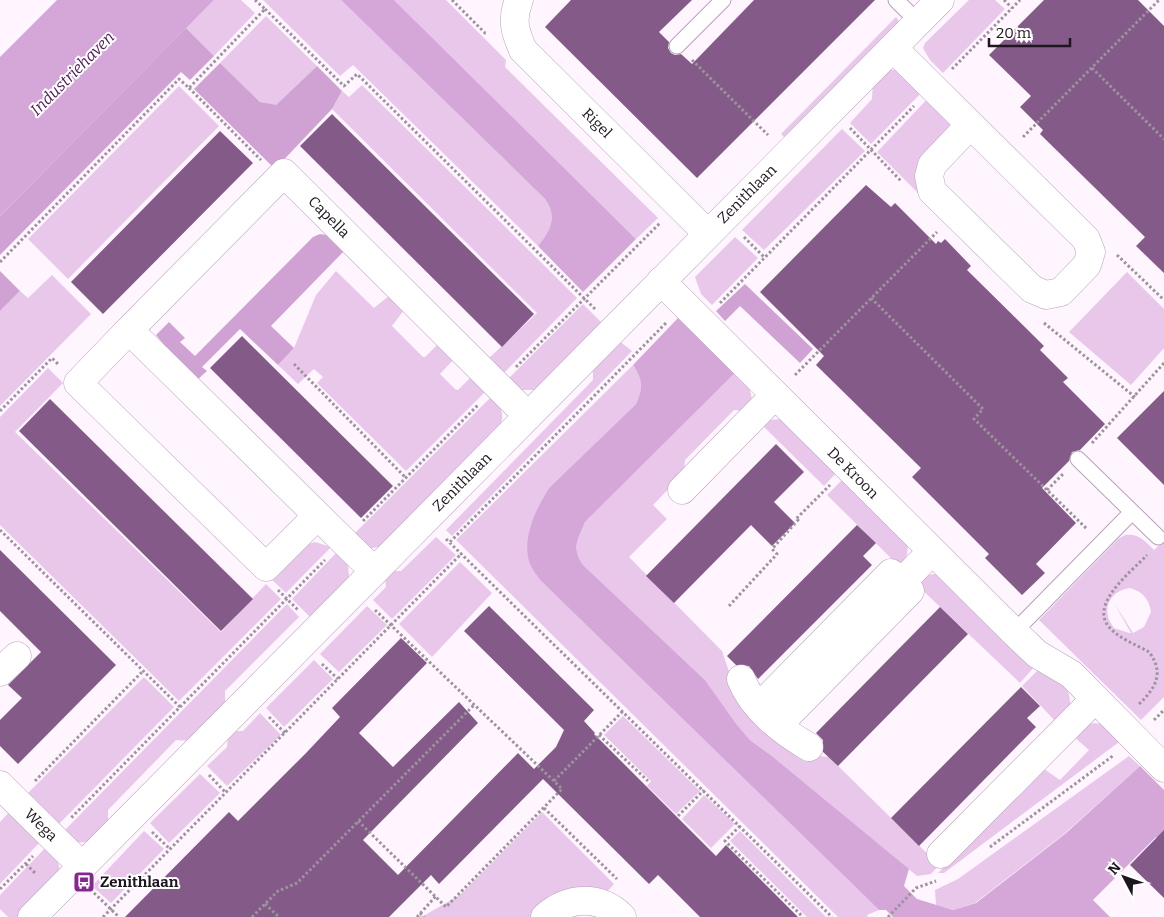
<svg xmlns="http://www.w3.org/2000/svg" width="1164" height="917" font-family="Bitter,serif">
<rect width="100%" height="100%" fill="#fef5ff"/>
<path fill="#e8c7eb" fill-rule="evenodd" d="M214,0H241L255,13L214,56L186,28Z
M263,0H341L545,199C558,217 550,231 538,246L353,65L340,76Z
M394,0H446L506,60L505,67L658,218L636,239Z
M969,0H995L1005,9L943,73L930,60L923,48L925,43Z
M266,16L317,66L275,106L260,102L220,63Z
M896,17L901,24L786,139L781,134Z
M885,70H896L925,89L871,144L850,123L872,99L873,82Z
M362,85L577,298L502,375L487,360L537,313L332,109L342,91L349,97Z
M179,86L219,126L68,279L28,239Z
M932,94L953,123L924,153L927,156L917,180L919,194L877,152Z
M842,129L865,151L764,250L742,230Z
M735,237L758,258L712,305L701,294L695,277Z
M336,271L374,308L390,295L404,310L392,326L423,357H425L439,343L454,359L440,374L455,389L458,390L471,377L487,390L406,471L317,383L323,377L314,369L298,384L278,365L294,348L316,295Z
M1127,272L1164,309V348L1131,385L1069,332Z
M52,275L91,314L0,406V311L20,291L28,298Z
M583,304L603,324L534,390H521L507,380Z
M618,340L632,351L452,536L446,530L593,380V367Z
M633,365C643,380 643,388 636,404L550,487L541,581L879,910L867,915L868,917H838L456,540Z
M48,368L63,383L15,432L221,632L266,584L281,599L179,701L0,525V417Z
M735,373L749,385L752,400L746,411L734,410L685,460L684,473L653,505L667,519L629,557L722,651L735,689L811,755L829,757L939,865L931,874L917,876L772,756L750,740L736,725L705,680L583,565C571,547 578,540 585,522Z
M493,395C502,408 505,415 499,430L383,546L367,549L351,537Z
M779,419L785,421L837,472L824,486L761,424L770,420Z
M843,479L908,543L907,555L901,568L827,495Z
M1125,535C1139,533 1145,541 1154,550L1164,540V697L1141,720L1039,620L1118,539ZM1130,588C1143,592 1149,599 1151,612L1144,627L1133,633L1113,601L1131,633H1129L1114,628C1100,610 1109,591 1130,588Z
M436,537L456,555L392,619L373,600L386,587L385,576L390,571H401Z
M315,542L331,547L286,593L271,579L308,544Z
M337,552L348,565L349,577L312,619L292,599Z
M460,562L492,593L432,657L399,624Z
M933,574L940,575L1035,666L1020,683L916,584L925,576Z
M287,604L299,617L225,691V706L192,741L176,740L108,810V825C91,842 83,850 62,833Z
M367,606L387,625L339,672L320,654Z
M314,660L333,679L284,727L266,708Z
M1040,668C1059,682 1072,683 1070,710L1057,723L1022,686Z
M144,677L174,707L56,827L25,796Z
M260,713L281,735L227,786L207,766L227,747L228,736L232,731H243Z
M623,716L700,791L676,814L647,786L651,781L604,735Z
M1095,723L1106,725L1119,742L944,873H938L1044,769L1060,780L1089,750L1073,736L1086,725Z
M1129,756L1140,766L1063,835L975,903L953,910L936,905L935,890L958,879Z
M200,774L220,793L169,843L150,823Z
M704,795L735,824L711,848L682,819Z
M11,810L42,840L0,884V822Z
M542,812L614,884L606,893L550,899L531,917H417L425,915L460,895Z
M144,831L164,849L111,903L92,886Z
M740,831L826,917H807L730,841Z
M48,845C53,852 60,861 59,870C57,882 26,907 17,917H8L0,909V895Z"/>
<path fill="#d0a2d4" d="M186,28L214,56L190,80L181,72L0,255V216Z
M220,63L260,102L276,105L317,66L342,91L332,109L275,169L194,89Z
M320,234L334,236L346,249L271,326L294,348L278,365L240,329L202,367L207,371L195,382L156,335L169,322L185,338L180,342L195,356L313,237Z
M0,271L20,291L0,311Z
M745,284L813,349L800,363L740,306L725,321L716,311Z"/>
<path fill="#d5a7d9" d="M57,0H214L0,216V57Z
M341,0H394L636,239L583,292L538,246C550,231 558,217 545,199Z
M678,318L735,373L585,522C578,540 571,547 583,565L705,680L736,724L750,740L772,756L909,869L904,886L917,899L953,910L976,903L1065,834L1140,766L1164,790V844L1156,837L1093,900L1110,917H893L886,910H879L541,581C537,575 531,568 529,561C522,536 537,507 550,487L636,404C643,388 643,380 633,365Z"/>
<path fill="#845a88" d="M571,0H692L659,32L669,42L668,48L671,53L675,55L681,54L692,64L754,0H875L697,178L545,27Z
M1044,0H1138L1164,26V273L1136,246L1145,237L1040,134L1043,130L1020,107L1031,96L989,55Z
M332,114L534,314L502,347L300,146Z
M220,131L253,163L103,314L71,282Z
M866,185L891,207L895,203L936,244L938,241L941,243L945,239L971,266L967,270L1044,346L1040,350L1068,378L1063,382L1105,424L1080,450L1072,452L1069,461L1042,488L1076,523L1036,564L1045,573L1022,595L985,558L989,554L912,477L921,468L816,365L824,356L760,292Z
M242,336L393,486L361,518L210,368Z
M1164,391V485L1117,438Z
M50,399L253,599L221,631L19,431Z
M776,444L804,472L774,502L795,523L772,546L751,525L674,603L646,576Z
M857,525L876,543L863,556L872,565L758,679L749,666L736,665L727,656Z
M0,550L116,665L18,764L0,746V720L22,698L8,685L41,652L0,611Z
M489,606L594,710L584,721L595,733L594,734L716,856L726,845L798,917H700L658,875L649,884L543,779L439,884L431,875L389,917H125L229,812L238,821L307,752L340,717L332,708L401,638L427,663L359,733L393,767L459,702L478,723L363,840L398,875L518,753L534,769L556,747L564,730L464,631Z
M940,607L968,634L838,766L823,752V740L816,733Z
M1021,687L1040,706L1027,718L1036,727L919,846L891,818Z
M1164,830V898L1130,865Z"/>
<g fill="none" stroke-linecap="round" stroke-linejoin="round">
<g stroke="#b8a2ba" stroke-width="17">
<path id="lane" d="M896,0L918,22
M677,46L723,0
M1078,459L1158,537
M1014,632L1132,512"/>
</g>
<g stroke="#b8a2ba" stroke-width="29">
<path id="street" d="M519,0C511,19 515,32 523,50L708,234
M893,48L1086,239L1091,252L1087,265L1061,292L1046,295L1032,289L932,191L929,176L932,165L970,125
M661,281L1014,632L1037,654L1071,674L1164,768
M129,330L284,173L528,416
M682,490L775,395
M317,516L266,567L78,383L129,330L374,571
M0,672L17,656
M741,679C752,708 783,732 809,747
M759,707L891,573L902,582L932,551
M778,725L910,591L902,582
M0,785L82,866
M941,854L1095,699
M545,917C568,896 600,895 622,917"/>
</g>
<g stroke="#b8a2ba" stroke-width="29">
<path id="secondary" d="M32,917L940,0"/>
</g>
<path stroke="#9c939d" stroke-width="3" stroke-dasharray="2.5 2.5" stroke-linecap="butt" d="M452,0L485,33H488
M1004,0L1012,8
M265,9L344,86L357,74L596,310
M692,60L768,135
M1092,68L1164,139
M952,69L1020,0
M189,88L261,160
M850,128L901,181
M1023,137L1159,0
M744,237L765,258
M1117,255L1164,300
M0,262L179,79L189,88L265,9L255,0
M871,298L983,409L974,419L1087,529
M720,303L914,106
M1044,323L1135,397
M294,364L406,478
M516,367L660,223
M795,375L937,232
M0,411L52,358L58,364
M1092,443L1164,363
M1047,490L1064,473
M363,521L478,405
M0,530L180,707L71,818
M446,539L832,917
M450,542L666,323
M278,590L298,610
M729,606L777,554L772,549L798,520L796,519L830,485
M375,610L554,781
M322,664L338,679
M1139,704C1157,687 1164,672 1149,652C1137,645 1118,638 1109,627C1089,604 1132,571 1147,555
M180,707L325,560
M269,717L285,733
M1154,720L1164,710
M599,735L648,781
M209,775L226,793
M35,781L143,671
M544,808L617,879
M678,816L704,790
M358,821L446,907L562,789L554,781L623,711
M740,826L725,841L803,917
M152,832L170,849
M990,847L1114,755
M26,864L36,874
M0,889L33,856
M94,893L119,917
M265,904L279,917
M420,913L424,917
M103,917L462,553
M252,917L278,891L297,883L474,705
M417,917L436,896
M888,917L916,888L936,881"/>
<use href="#lane" stroke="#fff" stroke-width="15"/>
<use href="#street" stroke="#fff" stroke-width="28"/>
<use href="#secondary" stroke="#fff" stroke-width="28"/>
</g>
<defs>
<g id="bus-square" transform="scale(1.125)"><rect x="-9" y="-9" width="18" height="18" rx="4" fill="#862791" stroke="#fff"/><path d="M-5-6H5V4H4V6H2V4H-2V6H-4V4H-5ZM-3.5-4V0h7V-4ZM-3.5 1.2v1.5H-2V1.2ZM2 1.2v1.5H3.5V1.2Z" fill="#fff"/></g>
</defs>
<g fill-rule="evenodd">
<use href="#bus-square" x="84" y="882"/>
</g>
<g text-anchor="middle" stroke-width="4" stroke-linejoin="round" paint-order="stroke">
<g font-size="15" fill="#1e161f" stroke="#fff">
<text transform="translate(597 123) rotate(45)" y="5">Rigel</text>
<text transform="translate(747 194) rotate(-45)" y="5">Zenithlaan</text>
<text transform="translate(329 217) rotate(45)" y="5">Capella</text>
<text transform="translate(853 473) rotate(45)" y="5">De Kroon</text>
<text transform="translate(462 482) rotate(-45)" y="5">Zenithlaan</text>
<text transform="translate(41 825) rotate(44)" y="5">Wega</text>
</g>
<g font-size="15" font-weight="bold" fill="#1e161f" stroke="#fff" text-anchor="start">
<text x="100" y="887">Zenithlaan</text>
</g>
<g font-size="16" font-style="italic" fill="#4f1855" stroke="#fff">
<text transform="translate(72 73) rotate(-45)" y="6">Industriehaven</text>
</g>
</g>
<g transform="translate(1124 877) rotate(311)" stroke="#ffffff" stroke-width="4" paint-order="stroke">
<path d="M0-4L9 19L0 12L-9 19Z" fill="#1e161f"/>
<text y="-8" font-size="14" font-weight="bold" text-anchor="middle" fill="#1e161f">N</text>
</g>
<path d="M989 38v8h81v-8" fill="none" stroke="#1e161f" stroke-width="2.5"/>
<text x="996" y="38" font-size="15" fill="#1e161f" stroke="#ffffff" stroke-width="4" paint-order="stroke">20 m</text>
</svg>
